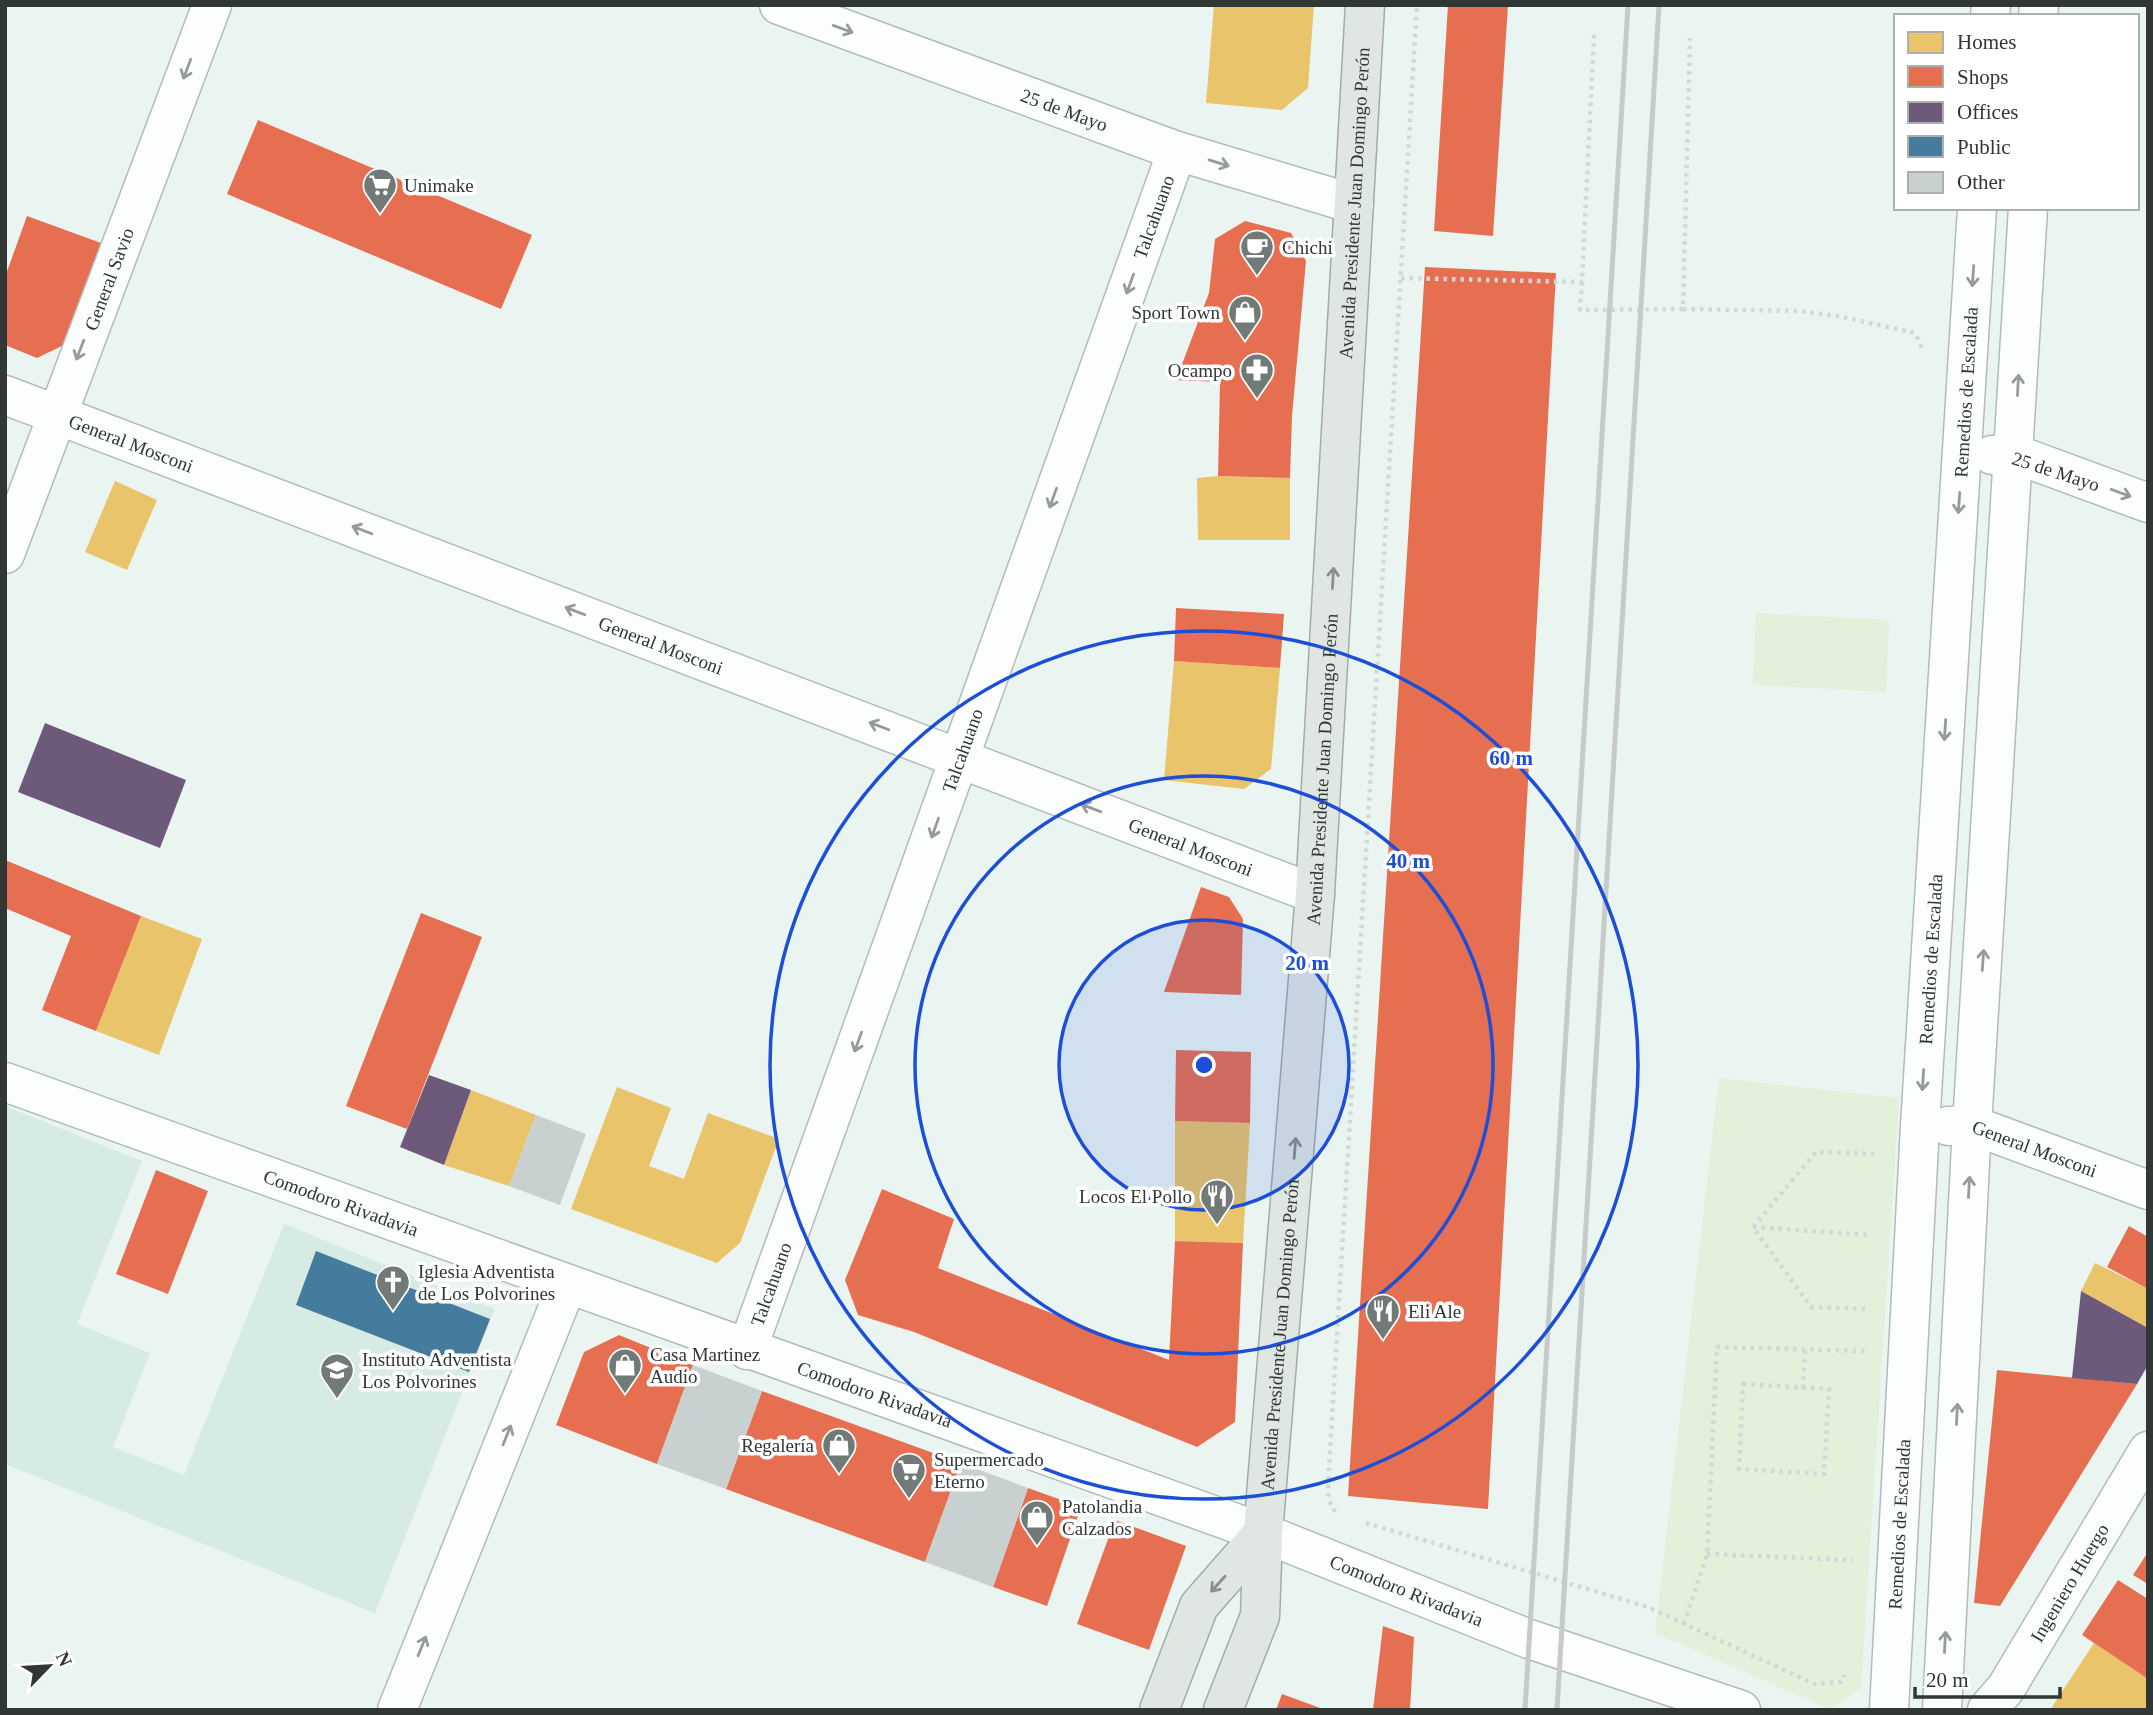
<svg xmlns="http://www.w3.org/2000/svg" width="2153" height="1715" font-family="'Times New Roman',serif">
<rect width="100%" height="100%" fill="#eaf5f2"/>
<path fill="#d7ebe5" d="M5,1106L142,1161L77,1324L150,1353L113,1447L184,1475L284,1224L495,1309L375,1613L5,1464Z"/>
<path fill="#e3f0da" d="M1756,613L1889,620L1886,692L1753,685Z
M1719,1078L1899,1098L1861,1688L1829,1709L1655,1633Z"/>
<path fill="#e9c46a" d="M1214,5H1314L1308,88L1282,110L1206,103Z
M1218,476L1290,478V540H1198L1197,478Z
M115,481L157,500L127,570L85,552Z
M1174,661L1280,668L1271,769L1244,789L1164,780Z
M141,916L202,939L159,1055L96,1031Z
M617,1087L671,1108L649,1166L684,1179L708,1113L779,1139L740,1243L717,1263L571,1209Z
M471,1090L536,1115L509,1186L444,1165Z
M1175,1121L1250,1123L1243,1243L1175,1241Z
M2095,1263L2148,1289V1328L2081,1291Z
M2094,1643L2148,1679V1710H2050Z"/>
<path fill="#e76f51" d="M1448,5H1508L1493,236L1434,231Z
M258,120L532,235L501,309L227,194Z
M27,216L101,243L66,344L37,358L5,345V277Z
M1245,221L1291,233L1306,261L1292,416L1290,478L1218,476L1220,382L1176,380L1209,293L1215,239Z
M1425,267L1556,273L1488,1509L1348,1496Z
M1176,608L1284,614L1280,668L1174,661Z
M5,860L141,916L96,1031L42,1010L71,936L5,908Z
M1201,887L1229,897L1243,919L1241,995L1164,992Z
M421,913L482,937L407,1129L346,1106Z
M1176,1050L1251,1052L1250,1123L1175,1121Z
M156,1170L208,1191L168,1294L116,1274Z
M882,1189L954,1219L938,1268L1169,1360L1175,1241L1243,1243L1235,1422L1197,1447L914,1332L858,1315L845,1280Z
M2129,1226L2148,1237V1289L2107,1267Z
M619,1335L693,1365L657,1464L556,1425L584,1352Z
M1997,1370L2137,1384L2000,1606L1974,1603Z
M762,1391L961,1463L925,1562L726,1489Z
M1028,1488L1081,1507L1047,1606L993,1587Z
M1115,1520L1186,1546L1149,1650L1077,1624Z
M2148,1552V1584L2133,1575Z
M2118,1580L2148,1599V1679L2082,1635Z
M1383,1626L1414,1637L1410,1710H1373Z
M1282,1694L1323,1709V1710H1276Z"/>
<path fill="#6d597a" d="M45,723L186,780L160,848L18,792Z
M429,1075L471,1090L444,1165L400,1147Z
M2081,1291L2148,1328V1365L2137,1384L2072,1378Z"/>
<path fill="#457b9d" d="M316,1251L490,1319L469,1372L296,1305Z"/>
<path fill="#c9d1d0" d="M536,1115L586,1134L560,1205L509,1186Z
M693,1365L762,1391L726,1489L657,1464Z
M961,1463L1028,1488L993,1587L925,1562Z"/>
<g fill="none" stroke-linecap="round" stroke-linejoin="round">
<g stroke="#b2bbb8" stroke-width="41">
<g id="minor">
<path id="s1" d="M779,5L1177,151L1354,204"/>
<path d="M1990,16L1991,5"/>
<path d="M2038,16L2039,5"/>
<path id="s2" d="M5,395L1315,894"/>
<path d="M1992,455L2015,454L2148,503"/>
<path id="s3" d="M5,554L212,5"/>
<path id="s4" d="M5,1082L1263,1533L1529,1639L1741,1710"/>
<path id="s5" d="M1948,1126L1972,1125L2148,1190"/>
<path id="s6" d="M747,1350L1177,151"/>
<path d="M397,1710L567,1285"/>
<path id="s7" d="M1889,1710L1920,1126L1977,208"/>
<path d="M1942,1710L1972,1125L2028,208"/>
<path id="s8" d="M1987,1710L2006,1688L2148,1451"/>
</g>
</g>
<g stroke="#9daea4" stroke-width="41">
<g id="major">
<path d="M1159,1710L1199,1606L1263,1533"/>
<path id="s9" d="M1223,1710L1260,1616L1263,1533L1315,894L1365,5"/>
</g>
</g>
<path stroke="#d5d7d7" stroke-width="4.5" stroke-dasharray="3.5 5" stroke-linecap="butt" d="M1401,278L1582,282L1594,35
M1582,282L1580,310L1683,309L1690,38
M1683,309L1798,311L1838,316L1915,333L1922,348
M1753,1227L1870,1235
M1865,1309L1811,1307L1753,1227L1816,1152L1874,1154
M1743,1384L1829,1389L1824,1474L1739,1469Z
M1803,1388L1805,1350
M1335,1512L1328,1498L1329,1468L1417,5
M1366,1523L1648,1607L1814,1684L1841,1682L1845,1675
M1707,1554L1853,1560
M1684,1624L1707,1554L1717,1347L1865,1351"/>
<use href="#minor" stroke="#fcfefd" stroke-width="38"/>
<use href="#major" stroke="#e0e7e3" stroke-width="38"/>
<path stroke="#c6cac8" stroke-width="5" d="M1525,1710L1628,5
M1557,1710L1659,5"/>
</g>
<defs><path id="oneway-shaft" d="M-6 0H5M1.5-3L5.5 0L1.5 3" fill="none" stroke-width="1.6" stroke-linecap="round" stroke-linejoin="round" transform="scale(1.75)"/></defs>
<g stroke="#969a99">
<use href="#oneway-shaft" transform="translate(843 29) rotate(20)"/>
<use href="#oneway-shaft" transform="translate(187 69) rotate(111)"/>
<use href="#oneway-shaft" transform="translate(1219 163) rotate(17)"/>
<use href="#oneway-shaft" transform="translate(1973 276) rotate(94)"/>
<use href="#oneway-shaft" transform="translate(1130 284) rotate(110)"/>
<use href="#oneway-shaft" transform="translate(80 350) rotate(111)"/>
<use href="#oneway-shaft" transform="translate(2018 385) rotate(-87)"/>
<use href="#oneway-shaft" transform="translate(2121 493) rotate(20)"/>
<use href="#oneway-shaft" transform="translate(1053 498) rotate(110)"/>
<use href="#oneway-shaft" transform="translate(1959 503) rotate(94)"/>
<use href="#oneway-shaft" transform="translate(362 530) rotate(-159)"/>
<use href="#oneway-shaft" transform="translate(575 611) rotate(-159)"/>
<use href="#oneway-shaft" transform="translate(879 726) rotate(-159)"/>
<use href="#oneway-shaft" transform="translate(1945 730) rotate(94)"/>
<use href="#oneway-shaft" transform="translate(1091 808) rotate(-159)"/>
<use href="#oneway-shaft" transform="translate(935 828) rotate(110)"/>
<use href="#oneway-shaft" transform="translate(1983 960) rotate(-86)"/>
<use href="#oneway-shaft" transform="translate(858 1042) rotate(110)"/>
<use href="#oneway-shaft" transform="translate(1923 1080) rotate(94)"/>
<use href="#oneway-shaft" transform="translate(1969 1187) rotate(-87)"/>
<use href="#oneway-shaft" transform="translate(1957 1414) rotate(-87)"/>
<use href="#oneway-shaft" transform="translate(507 1435) rotate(-68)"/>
<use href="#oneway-shaft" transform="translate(1945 1642) rotate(-87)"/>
<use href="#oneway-shaft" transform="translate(422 1646) rotate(-68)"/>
</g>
<g stroke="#888f8c">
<use href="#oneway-shaft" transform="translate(1333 578) rotate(-87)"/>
<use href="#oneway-shaft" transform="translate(1295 1148) rotate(-85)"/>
<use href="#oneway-shaft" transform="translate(1218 1584) rotate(132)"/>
</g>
<circle cx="1204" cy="1065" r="145" fill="#1d4ed8" fill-opacity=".12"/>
<g fill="none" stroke="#1d4ed8" stroke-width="3.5">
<circle cx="1204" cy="1065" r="145"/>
<circle cx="1204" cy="1065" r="289"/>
<circle cx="1204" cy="1065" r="434"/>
</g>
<defs>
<g id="supermarket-pin" transform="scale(1.75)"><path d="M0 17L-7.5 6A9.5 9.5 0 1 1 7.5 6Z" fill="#717a77" stroke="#fff"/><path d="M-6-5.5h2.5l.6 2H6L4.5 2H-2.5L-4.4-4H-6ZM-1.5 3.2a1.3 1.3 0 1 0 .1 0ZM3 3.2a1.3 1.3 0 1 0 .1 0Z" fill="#fff"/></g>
<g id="cafe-pin" transform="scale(1.75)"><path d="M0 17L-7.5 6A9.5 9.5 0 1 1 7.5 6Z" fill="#717a77" stroke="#fff"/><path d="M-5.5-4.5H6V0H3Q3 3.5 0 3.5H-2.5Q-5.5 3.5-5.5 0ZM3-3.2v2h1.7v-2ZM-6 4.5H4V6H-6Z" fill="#fff"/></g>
<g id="shop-pin" transform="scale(1.75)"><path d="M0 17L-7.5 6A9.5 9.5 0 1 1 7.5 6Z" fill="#717a77" stroke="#fff"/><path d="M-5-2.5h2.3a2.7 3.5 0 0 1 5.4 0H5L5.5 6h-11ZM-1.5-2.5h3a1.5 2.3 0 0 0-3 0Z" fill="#fff"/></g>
<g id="pharmacy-pin" transform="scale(1.75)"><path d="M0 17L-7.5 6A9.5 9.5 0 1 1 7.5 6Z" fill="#717a77" stroke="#fff"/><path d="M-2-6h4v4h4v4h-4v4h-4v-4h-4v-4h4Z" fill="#fff"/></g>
<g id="restaurant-pin" transform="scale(1.75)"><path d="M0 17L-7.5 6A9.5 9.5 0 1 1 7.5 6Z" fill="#717a77" stroke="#fff"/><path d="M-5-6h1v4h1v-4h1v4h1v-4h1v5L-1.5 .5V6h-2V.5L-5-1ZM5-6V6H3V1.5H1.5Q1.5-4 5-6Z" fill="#fff"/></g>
<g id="church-pin" transform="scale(1.75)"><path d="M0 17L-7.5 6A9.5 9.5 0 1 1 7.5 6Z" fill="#717a77" stroke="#fff"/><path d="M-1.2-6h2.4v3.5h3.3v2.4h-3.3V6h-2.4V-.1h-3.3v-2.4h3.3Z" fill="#fff"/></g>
<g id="school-pin" transform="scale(1.75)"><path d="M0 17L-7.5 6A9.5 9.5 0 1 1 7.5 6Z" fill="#717a77" stroke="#fff"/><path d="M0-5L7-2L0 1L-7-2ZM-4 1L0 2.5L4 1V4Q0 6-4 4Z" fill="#fff"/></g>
</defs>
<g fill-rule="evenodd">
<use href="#supermarket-pin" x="380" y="185"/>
<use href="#cafe-pin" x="1257" y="247"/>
<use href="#shop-pin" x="1245" y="312"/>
<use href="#pharmacy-pin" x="1257" y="370"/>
<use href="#restaurant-pin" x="1217" y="1196"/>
<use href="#church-pin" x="393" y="1282"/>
<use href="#restaurant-pin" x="1383" y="1311"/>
<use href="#shop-pin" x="625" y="1365"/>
<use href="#school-pin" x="337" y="1370"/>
<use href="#shop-pin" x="839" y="1445"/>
<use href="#supermarket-pin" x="909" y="1470"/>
<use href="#shop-pin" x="1037" y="1517"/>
</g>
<g text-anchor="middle" stroke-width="7" stroke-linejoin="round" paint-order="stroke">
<g font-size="19" fill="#303735" stroke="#fff">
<text dy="7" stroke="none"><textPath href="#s1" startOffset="304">25 de Mayo</textPath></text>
<text dy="7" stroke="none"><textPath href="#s9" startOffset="1517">Avenida Presidente Juan Domingo Perón</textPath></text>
<text dy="7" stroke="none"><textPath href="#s6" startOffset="1204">Talcahuano</textPath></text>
<text dy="7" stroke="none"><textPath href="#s3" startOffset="294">General Savio</textPath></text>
<text dy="7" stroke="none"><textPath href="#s7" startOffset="1320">Remedios de Escalada</textPath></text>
<text dy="7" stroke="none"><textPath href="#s2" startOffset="135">General Mosconi</textPath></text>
<text transform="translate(2056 471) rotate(18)" y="7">25 de Mayo</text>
<text dy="7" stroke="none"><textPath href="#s2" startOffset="702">General Mosconi</textPath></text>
<text dy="7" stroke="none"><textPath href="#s6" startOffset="637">Talcahuano</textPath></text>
<text dy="7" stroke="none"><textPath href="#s9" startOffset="950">Avenida Presidente Juan Domingo Perón</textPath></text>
<text dy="7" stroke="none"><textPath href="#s2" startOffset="1269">General Mosconi</textPath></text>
<text dy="7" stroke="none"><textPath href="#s7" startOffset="752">Remedios de Escalada</textPath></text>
<text dy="7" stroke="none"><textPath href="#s5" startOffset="91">General Mosconi</textPath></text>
<text dy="7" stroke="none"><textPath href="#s4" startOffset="357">Comodoro Rivadavia</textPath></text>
<text dy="7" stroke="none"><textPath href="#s6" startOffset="70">Talcahuano</textPath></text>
<text dy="7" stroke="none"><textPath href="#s9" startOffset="383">Avenida Presidente Juan Domingo Perón</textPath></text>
<text dy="7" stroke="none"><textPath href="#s4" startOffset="924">Comodoro Rivadavia</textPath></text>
<text dy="7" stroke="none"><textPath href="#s7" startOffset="186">Remedios de Escalada</textPath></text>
<text dy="7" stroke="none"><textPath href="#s8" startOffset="152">Ingeniero Huergo</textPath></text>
<text dy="7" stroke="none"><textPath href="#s4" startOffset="1491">Comodoro Rivadavia</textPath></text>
</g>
<g font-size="19" fill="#303735" stroke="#fff" text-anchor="start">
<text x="404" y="192">Unimake</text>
<text x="1282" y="254">Chichi</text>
<text x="1220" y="319" text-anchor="end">Sport Town</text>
<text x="1232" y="377" text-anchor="end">Ocampo</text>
<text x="1192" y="1203" text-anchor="end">Locos El Pollo</text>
<text x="418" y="1278">Iglesia Adventista<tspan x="418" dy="22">de Los Polvorines</tspan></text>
<text x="1408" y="1318">Eli Ale</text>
<text x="650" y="1361">Casa Martinez<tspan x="650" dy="22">Audio</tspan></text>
<text x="362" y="1366">Instituto Adventista<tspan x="362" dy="22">Los Polvorines</tspan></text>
<text x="814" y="1452" text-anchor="end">Regalería</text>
<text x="934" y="1466">Supermercado<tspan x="934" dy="22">Eterno</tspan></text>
<text x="1062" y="1513">Patolandia<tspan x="1062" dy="22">Calzados</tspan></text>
</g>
</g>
<circle cx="1204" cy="1065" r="10" fill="#1d4ed8" stroke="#fff" stroke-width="3.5"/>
<g font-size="21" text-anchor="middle" font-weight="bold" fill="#1d4ed8" stroke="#fff" stroke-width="7" stroke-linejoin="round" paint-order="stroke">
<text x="1511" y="765">60 m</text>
<text x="1408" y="868">40 m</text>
<text x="1307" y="970">20 m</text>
</g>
<rect width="2153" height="1715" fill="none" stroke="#303735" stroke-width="14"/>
<rect x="1894" y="14" width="245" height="196" fill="#ffffff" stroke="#acafae" stroke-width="2"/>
<rect x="1908" y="32" width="35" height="21" fill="#e9c46a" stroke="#acafae" stroke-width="2"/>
<text x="1957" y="49" font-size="21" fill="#303735">Homes</text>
<rect x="1908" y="66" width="35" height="21" fill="#e76f51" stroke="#acafae" stroke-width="2"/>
<text x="1957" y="84" font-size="21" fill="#303735">Shops</text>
<rect x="1908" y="102" width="35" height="21" fill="#6d597a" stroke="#acafae" stroke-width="2"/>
<text x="1957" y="119" font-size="21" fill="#303735">Offices</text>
<rect x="1908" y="136" width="35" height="21" fill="#457b9d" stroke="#acafae" stroke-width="2"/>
<text x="1957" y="154" font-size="21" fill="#303735">Public</text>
<rect x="1908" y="172" width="35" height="21" fill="#c9d1d0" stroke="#acafae" stroke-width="2"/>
<text x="1957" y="189" font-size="21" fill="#303735">Other</text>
<g transform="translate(49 1666) rotate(65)" stroke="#ffffff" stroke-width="5" paint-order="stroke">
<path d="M0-5L12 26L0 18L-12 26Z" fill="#303735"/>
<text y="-10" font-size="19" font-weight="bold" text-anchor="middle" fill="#303735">N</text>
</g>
<path d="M1915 1687v10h145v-10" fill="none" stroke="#303735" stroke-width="3.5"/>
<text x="1926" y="1687" font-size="21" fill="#303735" stroke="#ffffff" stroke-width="5" paint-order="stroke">20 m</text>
</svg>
